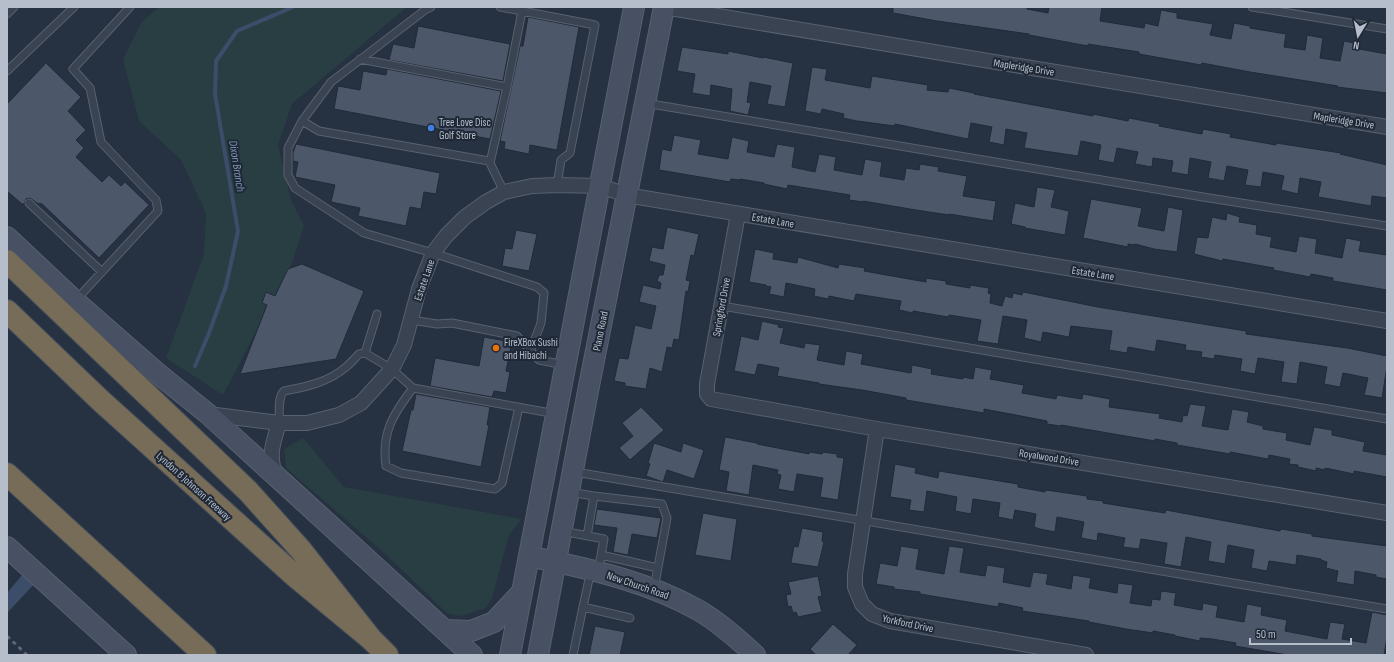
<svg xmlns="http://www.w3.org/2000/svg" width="1394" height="662" font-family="'Sofia Sans Condensed',sans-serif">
<rect width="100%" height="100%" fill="#263141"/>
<path fill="#283e42" d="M159,7H407L292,104L278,145L291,200L304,226L292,263L223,395L166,358L204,254L206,213L181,160L139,121L123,59L141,23Z
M303,438L344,487L522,519L509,535L492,598L486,608L461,616L448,614L382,551L286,468L284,449Z"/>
<path fill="#3c4d6a" d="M28,568L39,579L7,613V593Z"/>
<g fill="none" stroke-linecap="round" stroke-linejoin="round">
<path stroke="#3c4d6a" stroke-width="4" d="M195,366L209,333L226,286L238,231L215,94L216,61L237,31L293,7"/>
</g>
<path fill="#4c576a" stroke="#212a38" d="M893,7H1027V9L1048,13L1049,7H1102L1100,21L1144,28L1145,23L1158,26L1161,10L1177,13V18L1213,24L1210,35L1231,39L1234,23L1250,26V28L1286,34L1284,47L1305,50L1307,35L1323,38L1320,58L1340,61L1344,41L1360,44L1359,49L1387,54V93L1337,87L1338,86L1250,72L1202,63L1201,65L1167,59L1139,54V52L1088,44V46L1029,35V34L937,21L893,13Z
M528,17L579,27L557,150L530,145L529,154L504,149L505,142L500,141L520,46H523Z
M418,26L510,44L503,81L389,60L393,44L414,48Z
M682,47L728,54V51L763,58V57L793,63L785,107L767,104L771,86L750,82L747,102L751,103L748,115L730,111L732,89L711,85L710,96L692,93L695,74L677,71Z
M46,63L81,97L68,111L86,130L76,140L84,148L76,157L102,182L109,175L121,186L125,182L149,205L99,258L42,204L37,203L30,198L26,199L24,204H22L7,191V104Z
M812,67L827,69L825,80L870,88L872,76L928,85L927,90L948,92L949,88L974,93V94L1093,116V114L1128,121L1129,118L1160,124L1159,126L1202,134L1203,129L1231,134L1230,137L1276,145V143L1341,153L1340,154L1387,165V198L1372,196L1371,206L1318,197L1321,182L1300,178L1298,194L1281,190L1284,176L1263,172L1261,187L1245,185L1248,170L1227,166L1224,181L1208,178L1211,162L1190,158L1188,175L1171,172L1173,161L1153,158L1152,167L1135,164L1138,152L1117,148L1114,163L1098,160L1101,145L1081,141L1078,156L1024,148L1027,133L1006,129L1004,145L989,142L992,127L971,123L968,139L895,124V126L857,121L843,118L844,114L822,109L821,114L805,111Z
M387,69L501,91L490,139L334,109L338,86L360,90L363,71L386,75Z
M674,135L701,140L698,154L728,159L732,137L749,141L747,152L774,157L777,144L795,147L792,167L815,172L819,154L836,157L834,170L862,175L865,159L882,162L880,176L904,180L906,168L919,170L920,164L939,167L938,171L967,176L963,196L996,201L993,221L949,214V215L916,210L863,201V202L849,200L850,195L788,185L787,189L764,184V183L740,179V180L731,179L730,182L659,170L662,149L671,151Z
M296,144L440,173L436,194L424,192L421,209L410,207L406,226L358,216L360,208L331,202L335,185L295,177L298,162L293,161V153Z
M1037,187L1055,190L1051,207L1069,211L1065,235L1025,228V227L1011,224L1015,203L1034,207Z
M1091,199L1142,208L1138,226L1164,231L1168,207L1183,210L1177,252L1154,249L1135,244V245L1128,244V247L1083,238Z
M1227,213L1240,217L1239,222L1257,225L1256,234L1272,237L1270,247L1296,252L1299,236L1317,239L1315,253L1342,258L1346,238L1361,241L1359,251L1387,255V290L1333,281V278L1311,274L1310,277L1273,270L1274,268L1223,259L1222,261L1194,254L1197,237L1208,238L1212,217L1226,220Z
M667,227L699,234L694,256L691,255L686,280L690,281L688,292L686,291L679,340L674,339L672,348L667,347L662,372L650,368L646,389L625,386V383L614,381L619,358L628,359L635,325L651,329L656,306L639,302L643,285L660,289L661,283L657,281L659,275H663L665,265L649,261L652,247L663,249Z
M516,230L537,234L529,271L502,266L505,248L512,249Z
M755,249L774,253L773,259L797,263L798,257L838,268L839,264L865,268L864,271L926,282V278L946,281V284L970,288V285L989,288L988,293L991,294L990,303L1002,306L1005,296L1012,298L1013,293L1022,295L1023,292L1098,307L1246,331V334L1347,348L1387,356V366L1382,398L1364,395L1368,378L1343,373L1340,387L1324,384L1327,367L1300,362L1297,384L1281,382L1284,362L1258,358L1255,374L1240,371L1242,359L1215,355L1214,359L1201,357L1202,352L1185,350L1186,345L1157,340L1155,352L1128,347L1127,353L1109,350L1112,331L1071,326L1069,337L1043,332L1041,342L1024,338L1027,320L1003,316L998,344L977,341L981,320L949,315L948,317L913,311V313L899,310L901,301L856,294L854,301L829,296L828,299L814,296L815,289L786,283L784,297L769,294L771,287L766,286V285L749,282Z
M302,264L364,291L336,359L240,374L267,305L262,303L266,292L275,296L288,269Z
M762,321L779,325L778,327L784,328L780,343L804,348L805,343L820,345L817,360L844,365L846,351L863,354L861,364L911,373L912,365L932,369L931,374L963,379V377L973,379L975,367L992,370L990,379L1024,385L1022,393L1056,399L1057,395L1082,399L1083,394L1110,399L1109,407L1160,414L1159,418L1182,422L1183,415L1187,416L1190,404L1206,406L1202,426L1228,430L1232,409L1249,412L1247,422L1263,426V429L1287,433L1286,440L1310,445L1314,427L1332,430V435L1365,442L1363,451L1387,455V477L1354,471V474L1325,468V470L1316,468V471L1298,467V465L1289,464L1290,459L1269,455L1268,459L1230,452V454L1177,445V443L1155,439V441L1061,425V426L1047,424V421L984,409V413L906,400V398L862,390L819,384V383L777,376L779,368L758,364L755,375L734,371L741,336L758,340Z
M484,337L512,342L506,371L510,372L506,393L494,391L492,397L430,386L435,358L479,366Z
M416,394L490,407L487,425H489L481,467L402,451L411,410H413Z
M641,407L664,430L630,460L619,448L633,436L622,423Z
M725,437L757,443V444L809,454V452L822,454L823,452L837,454V457L844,458L838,500L820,497L823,478L797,474L794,492L778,489L781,475L777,474L778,470L753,465L749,495L726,491L729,472L719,470Z
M654,443L681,452L683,443L704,450L694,479L667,470L663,482L646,476L650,464L648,463Z
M895,464L916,468L915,473L938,478L939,471L1018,484V487L1045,492L1046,490L1087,496V499L1103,501V503L1152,511L1165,513L1166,510L1280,531L1281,529L1312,534V536L1387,546V579L1376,577V575L1355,571L1354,585L1336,582L1338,571L1326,568L1327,562L1321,560V559L1297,555L1296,565L1269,561L1267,571L1251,568L1254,550L1228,545L1225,564L1208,561L1211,542L1186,537L1181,567L1164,564L1167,543L1141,539L1139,549L1123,547L1125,538L1098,533L1097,541L1081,538L1084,522L1057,517L1055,532L1040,529L1034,527L1036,514L1015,510L1013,520L998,517L1000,503L973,499L971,514L955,511L957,497L927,491L924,512L909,510L911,500L890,497Z
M597,509L661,518L657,538L632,534L628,555L613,552L617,528L594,525Z
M703,513L737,519L731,561L695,555Z
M802,528L823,532L822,541L824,542L818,567L791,563L794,546L798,547Z
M901,546L919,549L916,569L944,574L949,546L964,548L960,572L985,576L987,565L1005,568L1003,582L1030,587L1033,572L1048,574L1046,584L1071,589L1073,575L1091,578L1089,588L1117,593L1118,583L1133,585L1130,603L1151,606L1152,599L1160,600L1161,591L1176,593L1174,605L1202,610L1203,603L1218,606L1216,617L1244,622L1247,604L1262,607L1261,615L1287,620L1285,631L1327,639L1330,622L1345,624L1342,639L1366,643L1372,612L1387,615V637L1384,655H1288L1235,646L1236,643L1212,639L1200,638V641L1175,636V635L1153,631V633L1126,629L1089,622V621L1022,611L1023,608L999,603L998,607L920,594V592L894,589V587L876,584L880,563L897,566Z
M818,576L822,596L818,597L822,612L798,617L796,612L793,613L791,606L788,607L786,595L791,594L788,582Z
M833,624L857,645L848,655H816L810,649Z
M595,626L625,632L620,655H589Z"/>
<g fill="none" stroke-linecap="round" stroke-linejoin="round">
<g stroke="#58616e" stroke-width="9">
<path id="lane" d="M1252,7L1387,29
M522,11L595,25L570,153L561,160L557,185
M7,14L14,7
M360,59L507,87L522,11L500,7
M7,71L74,7
M645,103L1203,197L1387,226
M302,121L331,82L425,10L431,7
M490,163L507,87
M504,192L489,161L319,131L302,121L288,148V175L295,188L364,233L433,253L537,287L544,293L541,323L530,352
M29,203L102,272
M76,300L158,211L156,200L101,142L90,88L73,69L130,7
M722,306L1387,419
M411,320L437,324L452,323L517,336L539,360L565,365
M365,353L377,314
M413,388C394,413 381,432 386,466L401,473L495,489L502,483L519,407
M279,423C280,413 277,398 284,391C306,387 329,382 346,367C351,363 355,358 359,354L365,353L392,369L413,388L556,414
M575,472L1387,609
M569,492L594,496L587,536
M594,496L662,504L667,518L654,589
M562,531L604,539L598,571
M601,555L658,568
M591,570L583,607L630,618
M573,655L583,607"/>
</g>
<g stroke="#58616e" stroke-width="16">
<path id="street" d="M664,7L1387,127
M738,214L707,384V394L711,399L877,429L1387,513
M208,414L279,423H307L339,415L361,403L392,369L404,345L419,289L433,253L446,236L465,217L486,202L504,192L532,186L557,185L601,186L626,195L1387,321
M877,429L855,574V587L862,604L872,614L890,621L1086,655
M275,476C269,452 272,447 279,423"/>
</g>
<g stroke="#58616e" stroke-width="22">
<path id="secondary" d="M7,237L75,301L156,372L208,414L472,655
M7,547L126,655
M542,559C595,570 650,583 698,610C719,622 738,639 755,655
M445,630L471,631L494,622L521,593
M510,655L634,7
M538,655L588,391L664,7"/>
</g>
<g stroke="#454e5b" stroke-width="24">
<path id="highway" d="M7,261L248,491L300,549L371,639
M7,311L100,400L295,576L371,639L387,655
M7,474L205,655"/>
</g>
<use href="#lane" stroke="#3a4351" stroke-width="7"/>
<use href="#street" stroke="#3a4351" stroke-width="14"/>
<use href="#secondary" stroke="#485164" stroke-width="20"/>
<use href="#highway" stroke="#776c57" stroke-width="22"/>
<path stroke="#5c6778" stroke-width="3" stroke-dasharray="4 4" stroke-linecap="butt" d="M7,636L27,655"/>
</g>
<circle fill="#3f7fe0" stroke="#1f2836" stroke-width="1.5" cx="431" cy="128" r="4"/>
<circle fill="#e8710a" stroke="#1f2836" stroke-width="1.5" cx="496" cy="348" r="4"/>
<g text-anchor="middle" stroke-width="4" stroke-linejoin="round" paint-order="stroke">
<g font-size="11" fill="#b7becb" stroke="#1f2836">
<text transform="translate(1024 67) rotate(9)" y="4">Mapleridge Drive</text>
<text transform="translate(1344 120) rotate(9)" y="4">Mapleridge Drive</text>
<text transform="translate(773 220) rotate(10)" y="4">Estate Lane</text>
<text transform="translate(1093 273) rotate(9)" y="4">Estate Lane</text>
<text transform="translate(424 280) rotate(-71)" y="4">Estate Lane</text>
<text transform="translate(721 307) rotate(-80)" y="4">Springford Drive</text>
<text transform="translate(600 331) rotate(-79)" y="4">Plano Road</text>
<text transform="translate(1049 457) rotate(9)" y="4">Royalwood Drive</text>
<text transform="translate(194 486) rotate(42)" y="4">Lyndon B Johnson Freeway</text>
<text transform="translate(638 585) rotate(19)" y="4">New Church Road</text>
<text transform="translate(908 623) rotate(12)" y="4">Yorkford Drive</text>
</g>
<g font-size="11" fill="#b7becb" stroke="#1f2836" text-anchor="start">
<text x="439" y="126">Tree Love Disc<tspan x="439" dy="13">Golf Store</tspan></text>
<text x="504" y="346">FireXBox Sushi<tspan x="504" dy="13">and Hibachi</tspan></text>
</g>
<g font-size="12" font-style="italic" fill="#7f93b2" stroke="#1f2836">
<text transform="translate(237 166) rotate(81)" y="4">Dixon Branch</text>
</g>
</g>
<rect width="1394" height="662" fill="none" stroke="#b7becb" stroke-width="16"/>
<g transform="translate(1358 36) rotate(190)" stroke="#1f2836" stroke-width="3" paint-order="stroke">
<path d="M0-3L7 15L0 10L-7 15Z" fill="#b7becb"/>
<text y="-6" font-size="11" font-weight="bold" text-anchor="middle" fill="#b7becb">N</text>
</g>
<path d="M1250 638v6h101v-6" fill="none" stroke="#b7becb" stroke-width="2"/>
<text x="1256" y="638" font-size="12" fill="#b7becb" stroke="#1f2836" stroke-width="3" paint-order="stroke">50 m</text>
</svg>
